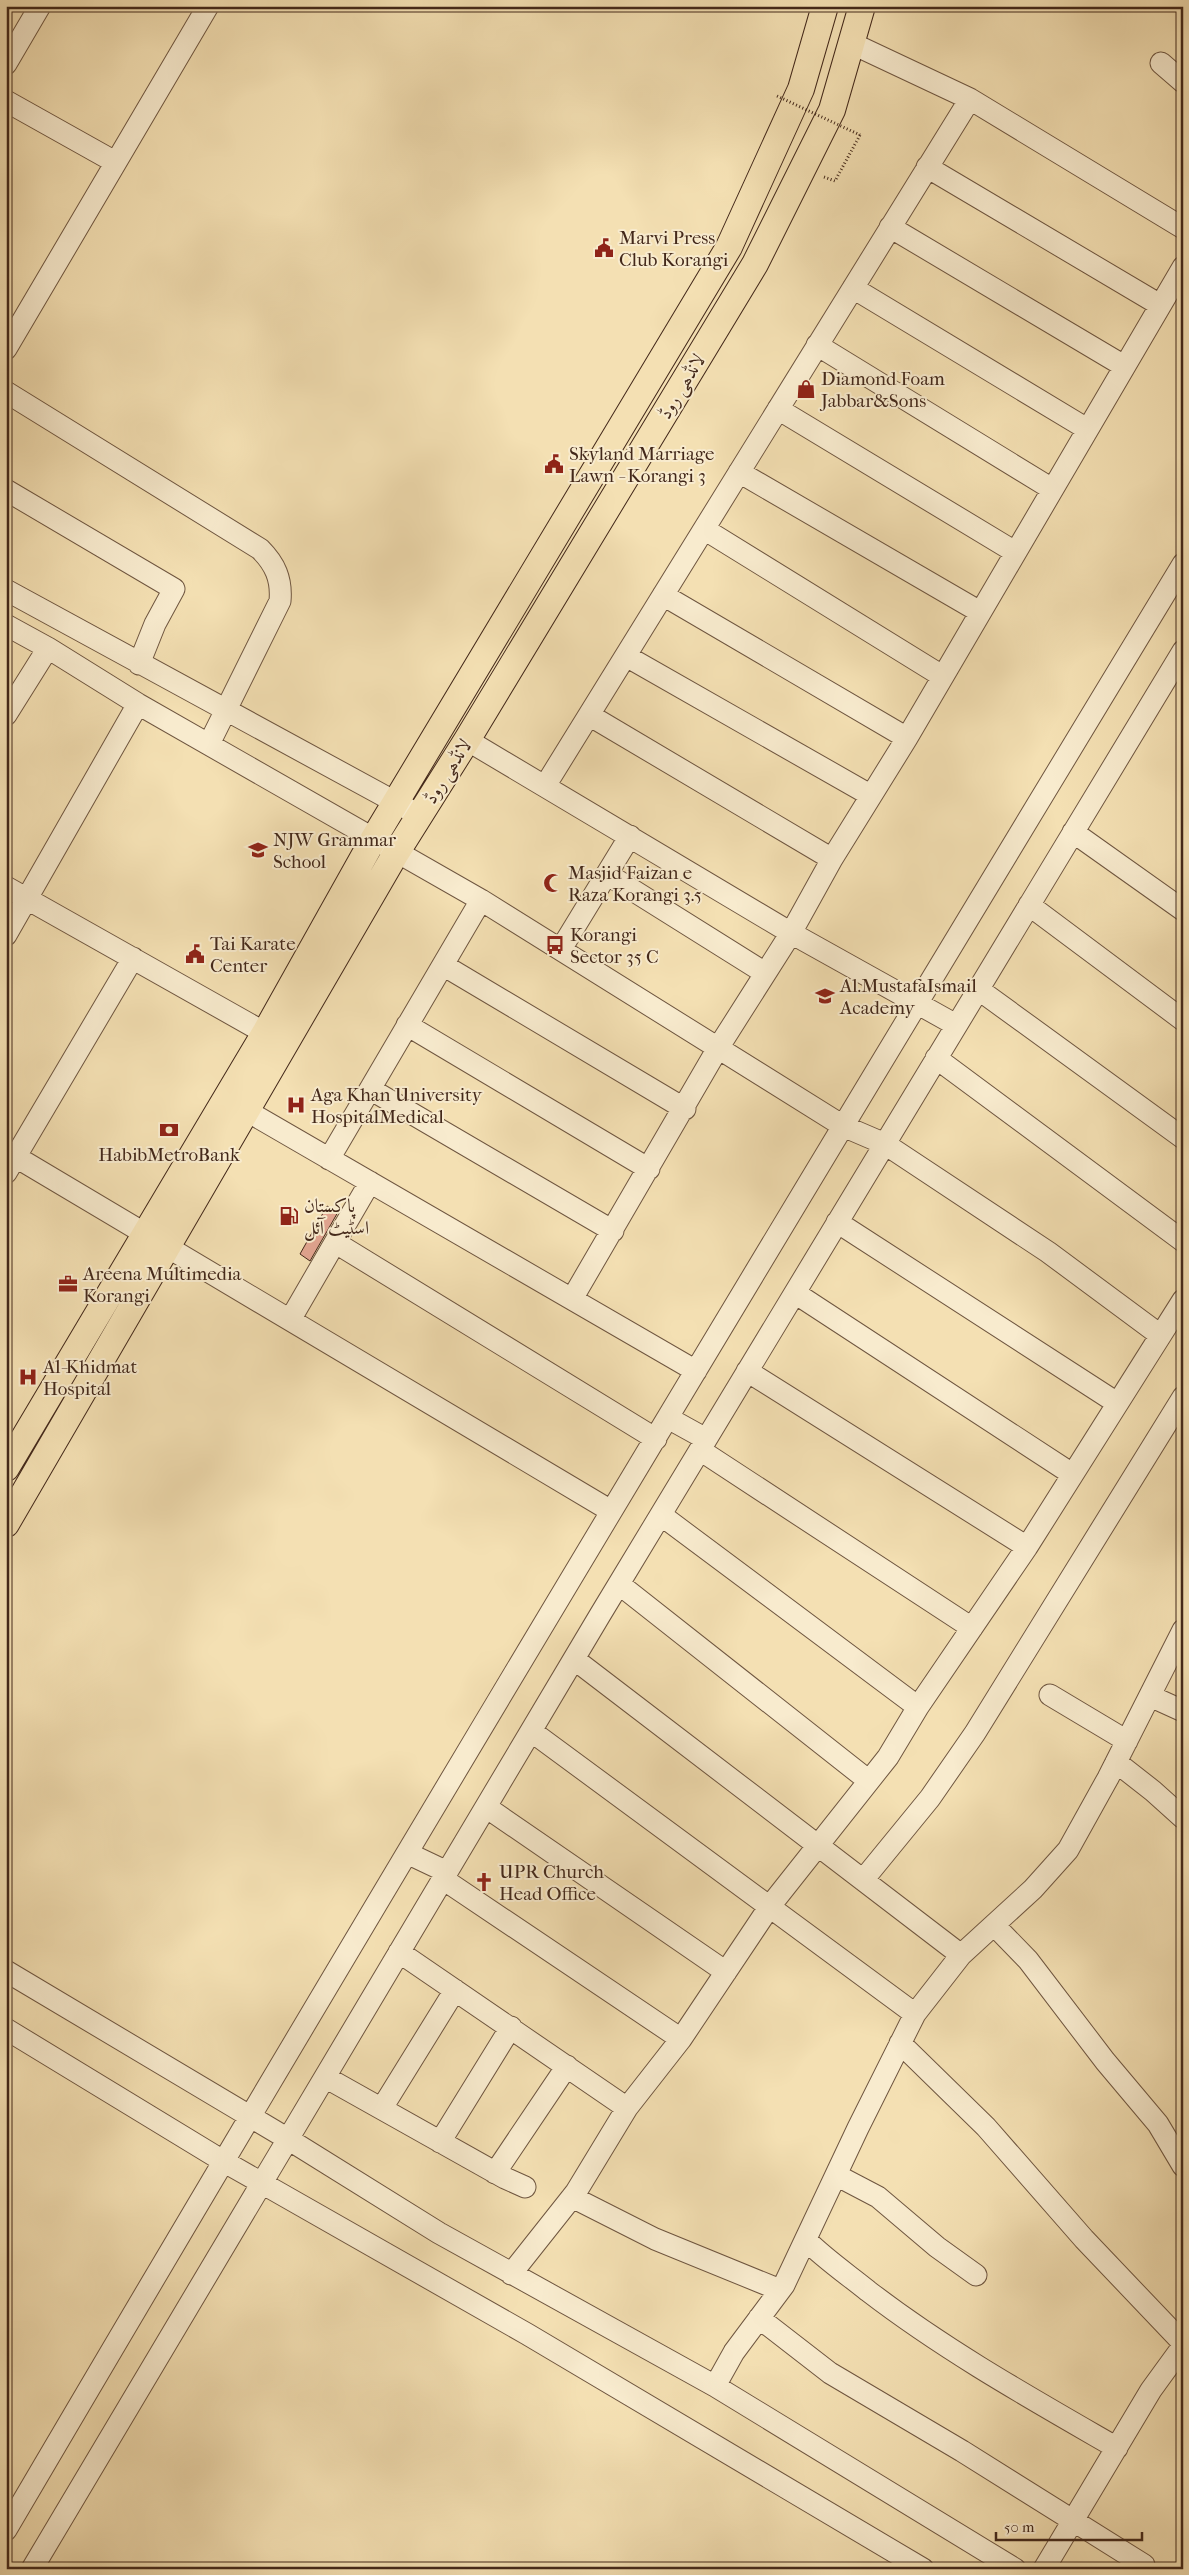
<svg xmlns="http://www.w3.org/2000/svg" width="1189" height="2575" font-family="'IM FELL French Canon',Amiri,serif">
<rect width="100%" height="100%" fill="#f4e0b3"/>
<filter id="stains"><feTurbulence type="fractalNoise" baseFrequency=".004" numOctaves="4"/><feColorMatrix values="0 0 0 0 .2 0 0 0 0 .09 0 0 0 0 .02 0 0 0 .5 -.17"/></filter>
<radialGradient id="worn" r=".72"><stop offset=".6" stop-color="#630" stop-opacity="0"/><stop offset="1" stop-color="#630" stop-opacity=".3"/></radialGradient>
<path fill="#e2a591" stroke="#43281a" d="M327,1206L338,1212L310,1261L300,1254Z"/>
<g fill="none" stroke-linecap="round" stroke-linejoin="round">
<g stroke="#6f5640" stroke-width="23">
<path id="minor" d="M851,43L970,99L1183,228
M1161,63L1183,82
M6,64L40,6
M6,101L115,162
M927,167L1160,305
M890,227L1124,366
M853,288L1087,429
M817,345L1052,489
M6,349L208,6
M6,392L260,549C275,564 282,579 280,601L209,744
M778,409L1015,552
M739,472L980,612
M6,490L174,589L155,624L139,664
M704,529L942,676
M6,590L419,815
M663,595L907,738
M6,625L48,648L138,704L481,900L843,1126L885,1144L1048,1252L1160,1335
M626,656L870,795
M6,715L48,648
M589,715L832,859
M467,740L791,933L956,1025
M545,786L970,99
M1073,832L1183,910
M607,874L765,973
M6,887L265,1033
M1029,905L1183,1020
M6,935L138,704
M561,949L630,836
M443,965L685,1109
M978,989L1183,1138
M407,1025L649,1169
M936,1058L1183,1241
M370,1089L613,1231
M247,1111L696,1371
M6,1151L611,1511
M329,1159L481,900
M6,1173L133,958
M837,1222L1117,1403
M336,1243L656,1439
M795,1293L1072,1474
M572,1299L718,1048L791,933L832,859L907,738L1183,267
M290,1320L370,1182
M747,1371L1027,1547
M668,1418L706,1439
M700,1450L972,1628
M661,1515L918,1707
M619,1584L869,1781
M574,1659L961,1955
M1050,1695L1127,1741
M1150,1696L1183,1711
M531,1731L915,2014
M1116,1762L1153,1791L1183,1818
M486,1807L726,1972
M407,1853L447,1872
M443,1879L681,2039
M863,1880L930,1798L975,1733L1183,1397
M994,1925L1028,1960L1105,2061L1158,2124L1183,2166
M399,1952L627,2108
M6,1971L288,2139L439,2233L715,2386L1015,2569
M6,2029L223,2161L527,2334L923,2569
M900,2043L986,2127L1084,2239L1183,2343
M325,2077L505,2178L525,2187
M382,2108L455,1990
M440,2142L511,2027
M495,2173L567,2066
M836,2175L878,2197L937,2247L976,2275
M572,2197L655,2239L780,2290
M806,2240C825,2259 847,2274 868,2291C946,2351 1032,2399 1117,2448
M511,2274L576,2192L627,2108L681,2039L770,1906L888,1757L918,1707L1027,1547L1183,1300
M759,2318L830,2373L962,2451L1144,2565
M715,2386L734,2352L784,2285L858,2128L915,2014L961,1955L1033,1889L1068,1850L1108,1778L1183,1630
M6,2530C393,1871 787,1217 1183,564
M32,2569L600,1615L1183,651
M1044,2569L1151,2390L1183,2346"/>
</g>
<g stroke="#43281a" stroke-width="28">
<path id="major" d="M6,1468L265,1033L373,840L729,247L801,89L825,6
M6,1524L396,853L467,740L755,264L832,110L862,6"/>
</g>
<path stroke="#43281a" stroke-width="3" stroke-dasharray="1 2.5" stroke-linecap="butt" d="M824,177L835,181L860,135"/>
<use href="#minor" stroke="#f8ebce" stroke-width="21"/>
<use href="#major" stroke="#f4e0b3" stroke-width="26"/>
<path stroke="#43281a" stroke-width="3" stroke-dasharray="1 2.5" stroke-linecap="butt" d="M777,96L860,135"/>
</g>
<defs>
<g id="civic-bare" transform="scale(1.5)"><path d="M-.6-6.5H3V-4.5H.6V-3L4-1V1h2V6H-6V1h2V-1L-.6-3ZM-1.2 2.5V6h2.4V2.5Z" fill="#8f2418" stroke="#f8ebce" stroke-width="2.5" paint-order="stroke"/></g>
<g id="shop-bare" transform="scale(1.5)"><path d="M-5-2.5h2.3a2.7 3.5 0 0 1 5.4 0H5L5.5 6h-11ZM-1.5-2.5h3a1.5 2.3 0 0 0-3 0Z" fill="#8f2418" stroke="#f8ebce" stroke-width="2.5" paint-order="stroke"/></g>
<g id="school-bare" transform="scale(1.5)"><path d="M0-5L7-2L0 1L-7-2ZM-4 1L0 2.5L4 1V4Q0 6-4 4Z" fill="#8f2418" stroke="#f8ebce" stroke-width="2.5" paint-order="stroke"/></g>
<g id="mosque-bare" transform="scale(1.5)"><path d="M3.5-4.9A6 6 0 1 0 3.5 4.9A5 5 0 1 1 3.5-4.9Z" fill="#8f2418" stroke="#f8ebce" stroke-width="2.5" paint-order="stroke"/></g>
<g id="bus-bare" transform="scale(1.5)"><path d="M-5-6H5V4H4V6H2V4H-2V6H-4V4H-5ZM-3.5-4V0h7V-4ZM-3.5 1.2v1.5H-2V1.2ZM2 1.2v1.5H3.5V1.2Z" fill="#8f2418" stroke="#f8ebce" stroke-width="2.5" paint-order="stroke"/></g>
<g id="hospital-bare" transform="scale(1.5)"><path d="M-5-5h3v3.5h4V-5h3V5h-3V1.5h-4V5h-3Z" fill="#8f2418" stroke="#f8ebce" stroke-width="2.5" paint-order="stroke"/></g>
<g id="bank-bare" transform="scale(1.5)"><path d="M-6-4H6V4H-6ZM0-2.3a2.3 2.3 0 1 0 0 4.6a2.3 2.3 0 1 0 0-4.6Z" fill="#8f2418" stroke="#f8ebce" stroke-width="2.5" paint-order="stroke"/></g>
<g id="fuel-bare" transform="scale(1.5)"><path d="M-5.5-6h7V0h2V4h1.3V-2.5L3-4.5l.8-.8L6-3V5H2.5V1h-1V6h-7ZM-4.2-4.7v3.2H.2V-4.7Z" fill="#8f2418" stroke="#f8ebce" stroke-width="2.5" paint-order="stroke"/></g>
<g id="office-bare" transform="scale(1.5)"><path d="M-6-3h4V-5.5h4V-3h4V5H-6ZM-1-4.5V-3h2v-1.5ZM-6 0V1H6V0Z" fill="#8f2418" stroke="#f8ebce" stroke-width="2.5" paint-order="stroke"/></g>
<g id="church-bare" transform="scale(1.5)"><path d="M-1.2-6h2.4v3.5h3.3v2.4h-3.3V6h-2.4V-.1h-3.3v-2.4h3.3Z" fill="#8f2418" stroke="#f8ebce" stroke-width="2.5" paint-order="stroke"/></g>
</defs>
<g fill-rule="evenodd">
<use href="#civic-bare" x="604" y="248"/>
<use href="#shop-bare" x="806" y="389"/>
<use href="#civic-bare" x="554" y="464"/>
<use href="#school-bare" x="258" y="850"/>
<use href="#mosque-bare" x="553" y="883"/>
<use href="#bus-bare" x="555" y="945"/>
<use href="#civic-bare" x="195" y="954"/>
<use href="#school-bare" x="825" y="996"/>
<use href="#hospital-bare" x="296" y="1105"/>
<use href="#bank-bare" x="169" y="1130"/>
<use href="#fuel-bare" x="289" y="1216"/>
<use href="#office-bare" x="68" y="1284"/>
<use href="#hospital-bare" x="28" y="1377"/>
<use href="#church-bare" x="484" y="1882"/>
</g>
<g text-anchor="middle" stroke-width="4" stroke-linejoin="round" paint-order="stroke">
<g font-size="19" fill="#43281a" stroke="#f8ebce" text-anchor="start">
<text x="619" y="244">Marvi Press<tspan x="619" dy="22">Club Korangi</tspan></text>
<text x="821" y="385">Diamond Foam<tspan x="821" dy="22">Jabbar&amp;Sons</tspan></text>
<text x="569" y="460">Skyland Marriage<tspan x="569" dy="22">Lawn - Korangi 3</tspan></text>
<text x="273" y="846">NJW Grammar<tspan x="273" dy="22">School</tspan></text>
<text x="568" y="879">Masjid Faizan e<tspan x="568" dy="22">Raza Korangi 3.5</tspan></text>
<text x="570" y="941">Korangi<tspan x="570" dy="22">Sector 35 C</tspan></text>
<text x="210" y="950">Tai Karate<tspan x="210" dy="22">Center</tspan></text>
<text x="840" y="992">Al.MustafaIsmail<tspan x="840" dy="22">Academy</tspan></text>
<text x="311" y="1101">Aga Khan University<tspan x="311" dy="22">HospitalMedical</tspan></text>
<text x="169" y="1161" text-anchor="middle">HabibMetroBank</text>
<text x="304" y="1212">پاکستان<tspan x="304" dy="22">اسٹیٹ آئل</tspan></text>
<text x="83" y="1280">Areena Multimedia<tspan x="83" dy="22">Korangi</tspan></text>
<text x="43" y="1373">Al-Khidmat<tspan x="43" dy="22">Hospital</tspan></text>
<text x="499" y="1878">UPR Church<tspan x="499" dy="22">Head Office</tspan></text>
</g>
<g font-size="19" fill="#43281a" stroke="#f8ebce">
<text transform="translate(681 386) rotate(-59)" y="7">لانڈھی روڈ</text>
<text transform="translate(447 771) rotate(-58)" y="7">لانڈھی روڈ</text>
</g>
</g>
<rect width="1189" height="2575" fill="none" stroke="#f4e0b3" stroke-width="25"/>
<rect x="8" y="8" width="1174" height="2560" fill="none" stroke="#43281a" stroke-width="2.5"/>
<rect x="12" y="12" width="1164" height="2550" fill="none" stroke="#43281a"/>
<path d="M996 2532v8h146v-8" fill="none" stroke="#43281a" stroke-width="2.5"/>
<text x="1004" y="2532" font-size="15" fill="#43281a" stroke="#f8ebce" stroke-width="4" paint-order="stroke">50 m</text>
<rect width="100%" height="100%" filter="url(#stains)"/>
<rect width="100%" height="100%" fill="url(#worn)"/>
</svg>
